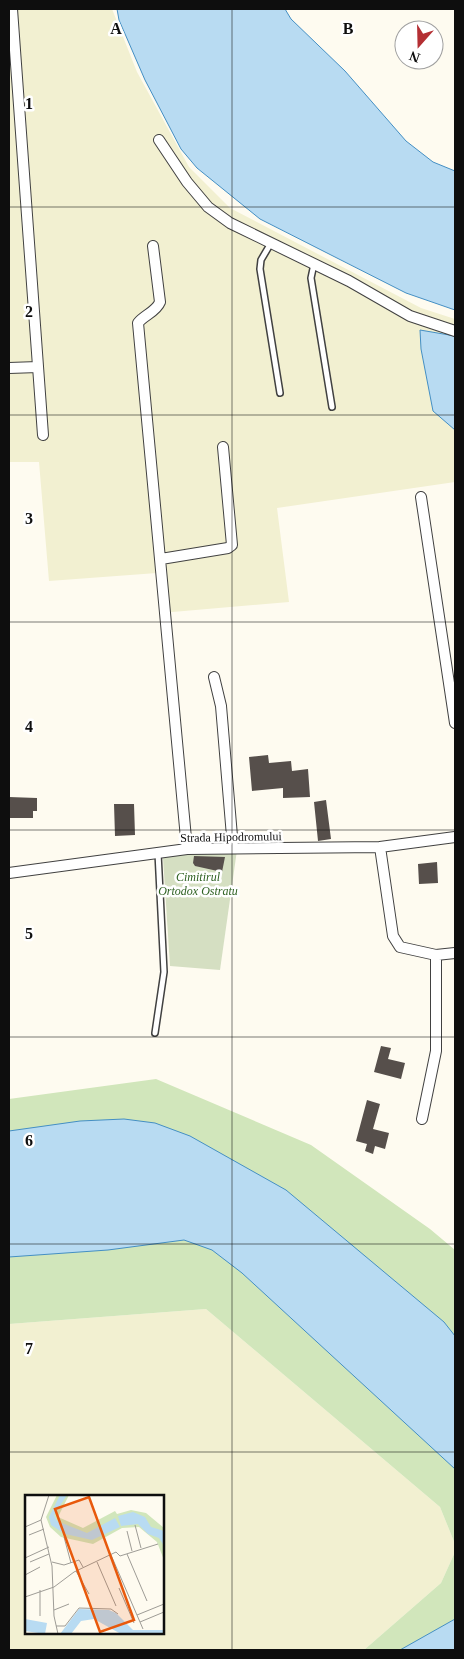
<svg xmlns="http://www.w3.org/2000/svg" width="464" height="1659" font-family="Georgia,serif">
<rect width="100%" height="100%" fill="#fefbf0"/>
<path fill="#f2f0d1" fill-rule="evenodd" d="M9,9H112L137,72L189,167L230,208L421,308L455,319V482L277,508L289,602L161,613L157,573L49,581L39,462H9Z
M206,1309L440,1507L455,1544V1552L441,1583L364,1650H9V1324ZM26,1496H162V1633H26Z"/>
<path fill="#d1e6bb" d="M156,1079L311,1145L430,1229L455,1250V1544L440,1507L206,1309L9,1324V1099Z
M455,1552V1650H364L441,1583Z"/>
<path fill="#d5dfc2" d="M237,850L220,970L170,966L163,858L191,851Z"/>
<path fill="#b8dbf2" stroke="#448fc4" d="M117,9H285L291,19L345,71L406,141L433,162L455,171V310L406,293L260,219L197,168L181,149L145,80L119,20Z
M420,330L455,336V430L433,411L421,349Z
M124,1119L155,1123L190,1136L286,1190L444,1322L455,1336V1469L242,1273L212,1250L184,1240L108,1250L9,1257V1131L80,1121Z
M455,1619V1650H400Z"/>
<path fill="#564f4b" d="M268,755L269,763L291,761L292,771L308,769L310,797L283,798V788L252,791L249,757Z
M9,797L37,798V811H33V818H9Z
M326,800L331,839L318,841L314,802Z
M114,804H134L135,835L115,836Z
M194,856L225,857L222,872L195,866L193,863Z
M437,862L438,883L419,884L418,864Z
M381,1046L391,1048L388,1059L405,1063L401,1079L374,1072Z
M367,1100L380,1104L373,1129L389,1133L385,1149L375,1146L373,1154L365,1151L367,1144L356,1141Z"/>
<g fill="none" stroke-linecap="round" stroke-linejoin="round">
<g stroke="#414141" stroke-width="8">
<path id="service" d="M271,243L261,260L260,269L280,393
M314,264L311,278L332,407
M155,1033L164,972L158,853"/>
</g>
<g stroke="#414141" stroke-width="12">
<path id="minor" d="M12,9L43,435
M159,140L187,182L208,207L230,223L349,281L410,316L455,331
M153,246L160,302C156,312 144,315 138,323L187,849
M9,368L38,367
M421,497L455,723
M161,559L228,548L232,545L223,447
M214,677L221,706L233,848
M380,847L393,936L400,947L436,955L455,953
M9,873L187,849L380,847L455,837
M422,1119L436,1051V955"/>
</g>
<use href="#service" stroke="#fff" stroke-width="5"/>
<use href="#minor" stroke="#fff" stroke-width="10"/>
</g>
<path fill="none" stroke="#0e0e0e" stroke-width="1" stroke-opacity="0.55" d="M232,9V1650M9,207H455M9,415H455M9,622H455M9,830H455M9,1037H455M9,1244H455M9,1452H455"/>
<g text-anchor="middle" stroke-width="5" stroke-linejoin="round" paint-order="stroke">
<g font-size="12" fill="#0e0e0e" stroke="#fff">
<text transform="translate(231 837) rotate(-1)" y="4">Strada Hipodromului</text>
</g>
<g font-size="12" font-style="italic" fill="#2e6122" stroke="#fff">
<text x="198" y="881">Cimitirul<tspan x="198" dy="14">Ortodox Ostratu</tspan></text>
</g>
</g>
<g transform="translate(25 1495)">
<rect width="139" height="139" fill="#fefbf0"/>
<path d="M32,0H44L33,22L58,33L90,16L92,19L106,15L121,18L139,33V65L132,47L114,32L97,33L68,49L36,42L25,32L21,22Z" fill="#d1e6bb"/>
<path d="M35,0H42L29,20L32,26L62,38L90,23L95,32L67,45L40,39L26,30L24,22ZM108,17L120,22L126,32L139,36V51L134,43L123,39L113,29L96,31L93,21ZM54,114L84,115L91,118L108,135H138L139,139H96L69,124L56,126L46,139H35ZM0,124L22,128L20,139L0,136Z" fill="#b8dbf2"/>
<path fill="none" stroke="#9e9c96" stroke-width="1" d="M24,0L16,25L27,71L29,121L33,139M110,30L116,53M0,32L16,25M102,36L107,56M4,40L19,34M39,42L46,68M102,59L122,106M86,60L118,134M0,63L24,52M5,67L24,59M27,67L39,70L54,65L58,72M72,67L91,111M51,76L64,99M0,80L15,72M94,93L109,128M0,102L29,92L49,77L91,57L95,61L133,49M29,115L44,109M112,120L139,109M15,121V95M115,127L139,117M31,131H40L54,113L86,114L93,119"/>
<path fill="#e8590c" fill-opacity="0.15" stroke="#e8590c" stroke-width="2.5" d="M64,2L109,125L75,137L30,14Z"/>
<rect width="139" height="139" fill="none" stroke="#0e0e0e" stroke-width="2.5"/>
</g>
<g font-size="16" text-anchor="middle" font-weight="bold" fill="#0e0e0e" stroke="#fff" stroke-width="5" stroke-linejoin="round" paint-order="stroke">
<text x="116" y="34">A</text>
<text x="348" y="34">B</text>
<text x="29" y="109">1</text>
<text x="29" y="317">2</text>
<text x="29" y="524">3</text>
<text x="29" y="732">4</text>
<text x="29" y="939">5</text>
<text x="29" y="1146">6</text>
<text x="29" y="1354">7</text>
</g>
<rect width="464" height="1659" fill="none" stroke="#0e0e0e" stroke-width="20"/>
<g transform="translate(419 45) rotate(200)"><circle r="24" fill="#ffffff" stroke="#9f9f9f"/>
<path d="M0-4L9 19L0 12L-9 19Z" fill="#b42f33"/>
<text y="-8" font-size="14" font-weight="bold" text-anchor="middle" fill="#0e0e0e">N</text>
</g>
</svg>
